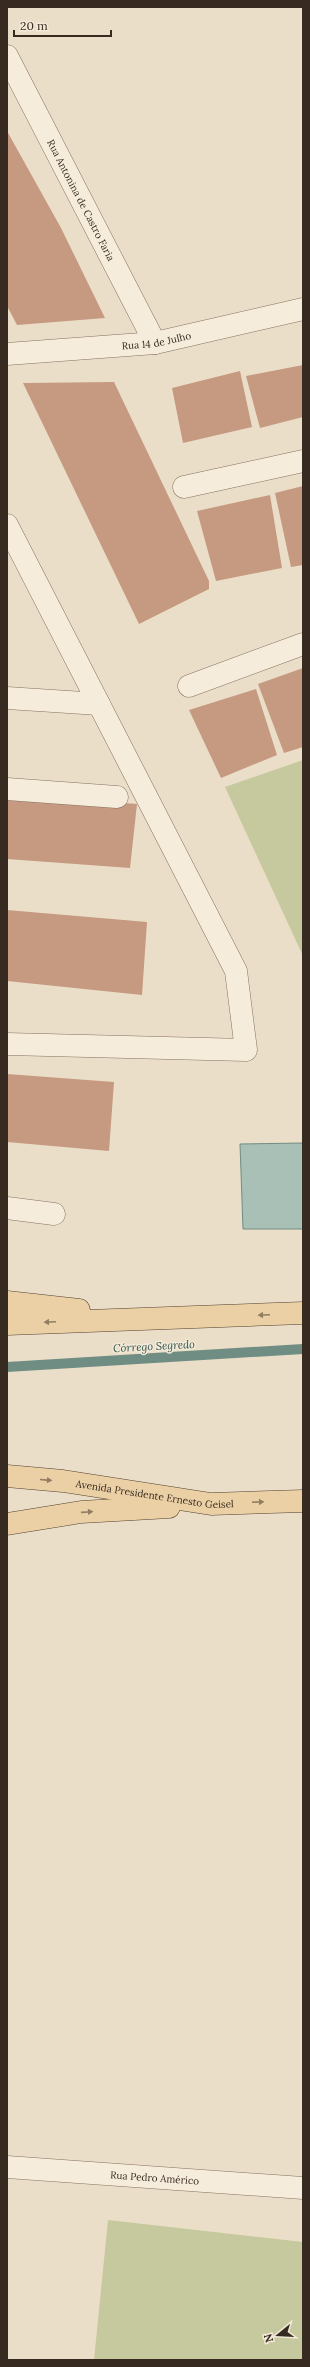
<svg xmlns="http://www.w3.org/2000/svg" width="310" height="2367" font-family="Lora,serif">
<rect width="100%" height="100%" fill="#ebdec8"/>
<path fill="#c6c99d" d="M303,760V956L225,787Z
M108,2220L303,2242V2360H94Z"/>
<path fill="#a9c0b7" stroke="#708d84" d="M303,1143V1229H243L240,1144Z"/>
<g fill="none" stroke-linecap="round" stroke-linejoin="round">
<path stroke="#708d84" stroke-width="10" d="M7,1367L303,1349"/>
</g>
<path fill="#c69981" d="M7,131L61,228L105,318L17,325L7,306Z
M303,365V417L260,428L246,376Z
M240,371L252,427L183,443L172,388Z
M114,382L209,581V589L139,624L23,383Z
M303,486V565L291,567L275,493Z
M270,495L282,568L216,581L197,511Z
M303,668V747L284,753L258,684Z
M256,689L277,755L221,778L189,710Z
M7,794L137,804L130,868L7,859Z
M7,910L147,922L142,995L7,981Z
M7,1074L114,1082L109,1151L7,1142Z"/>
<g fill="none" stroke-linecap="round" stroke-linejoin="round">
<g stroke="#86715f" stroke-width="23">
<g id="minor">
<path id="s1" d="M7,56L155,343"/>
<path id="s2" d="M7,354L155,343L303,309"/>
<path d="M184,487L303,461"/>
<path d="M7,525L236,971L246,1050L7,1044"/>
<path d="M189,686L303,644"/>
<path d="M7,698L99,704"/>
<path d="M7,789L117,797"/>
<path d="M7,1208L54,1214"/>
<path id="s3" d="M7,2167L303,2188"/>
</g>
</g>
<g stroke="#544032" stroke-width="23">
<g id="major">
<path d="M7,1302L79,1310"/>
<path d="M7,1324L303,1313"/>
<path id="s4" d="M7,1476L63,1481L211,1504L303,1501"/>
<path d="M7,1524L81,1512L169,1507"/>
</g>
</g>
<use href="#minor" stroke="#f6ecdb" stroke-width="22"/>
<use href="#major" stroke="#ead0a4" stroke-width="22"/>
</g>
<defs><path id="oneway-solid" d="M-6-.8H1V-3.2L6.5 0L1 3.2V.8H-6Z"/></defs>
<g fill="#907d62">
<use href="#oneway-solid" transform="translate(264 1315) rotate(178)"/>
<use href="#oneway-solid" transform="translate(50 1322) rotate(178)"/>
<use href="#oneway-solid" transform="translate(46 1480) rotate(5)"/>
<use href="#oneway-solid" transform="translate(258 1502) rotate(-2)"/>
<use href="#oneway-solid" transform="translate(87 1512) rotate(-4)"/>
</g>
<g text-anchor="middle" stroke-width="3" stroke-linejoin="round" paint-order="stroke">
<g font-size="10" fill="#372a21" stroke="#f3e9d7">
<text dy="4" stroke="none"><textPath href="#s1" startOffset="162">Rua Antonina de Castro Faria</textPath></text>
<text dy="4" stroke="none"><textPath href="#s2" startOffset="150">Rua 14 de Julho</textPath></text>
<text dy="4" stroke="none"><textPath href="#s4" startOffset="149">Avenida Presidente Ernesto Geisel</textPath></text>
<text dy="4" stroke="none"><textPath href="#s3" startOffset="148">Rua Pedro Américo</textPath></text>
</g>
<g font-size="11" font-style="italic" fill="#325651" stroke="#f3e9d7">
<text transform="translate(154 1346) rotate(-3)" y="4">Córrego Segredo</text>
</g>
</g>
<rect width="310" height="2367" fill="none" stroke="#372a21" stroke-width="16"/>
<g transform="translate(278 2335) rotate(252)" stroke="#f3e9d7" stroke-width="3" paint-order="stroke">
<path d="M0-3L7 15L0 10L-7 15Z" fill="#372a21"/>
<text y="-6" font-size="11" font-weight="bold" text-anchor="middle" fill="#372a21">N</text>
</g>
<path d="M14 30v6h97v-6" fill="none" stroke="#372a21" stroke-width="2"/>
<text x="20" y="30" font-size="12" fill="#372a21" stroke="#f3e9d7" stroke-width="3" paint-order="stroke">20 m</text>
</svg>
